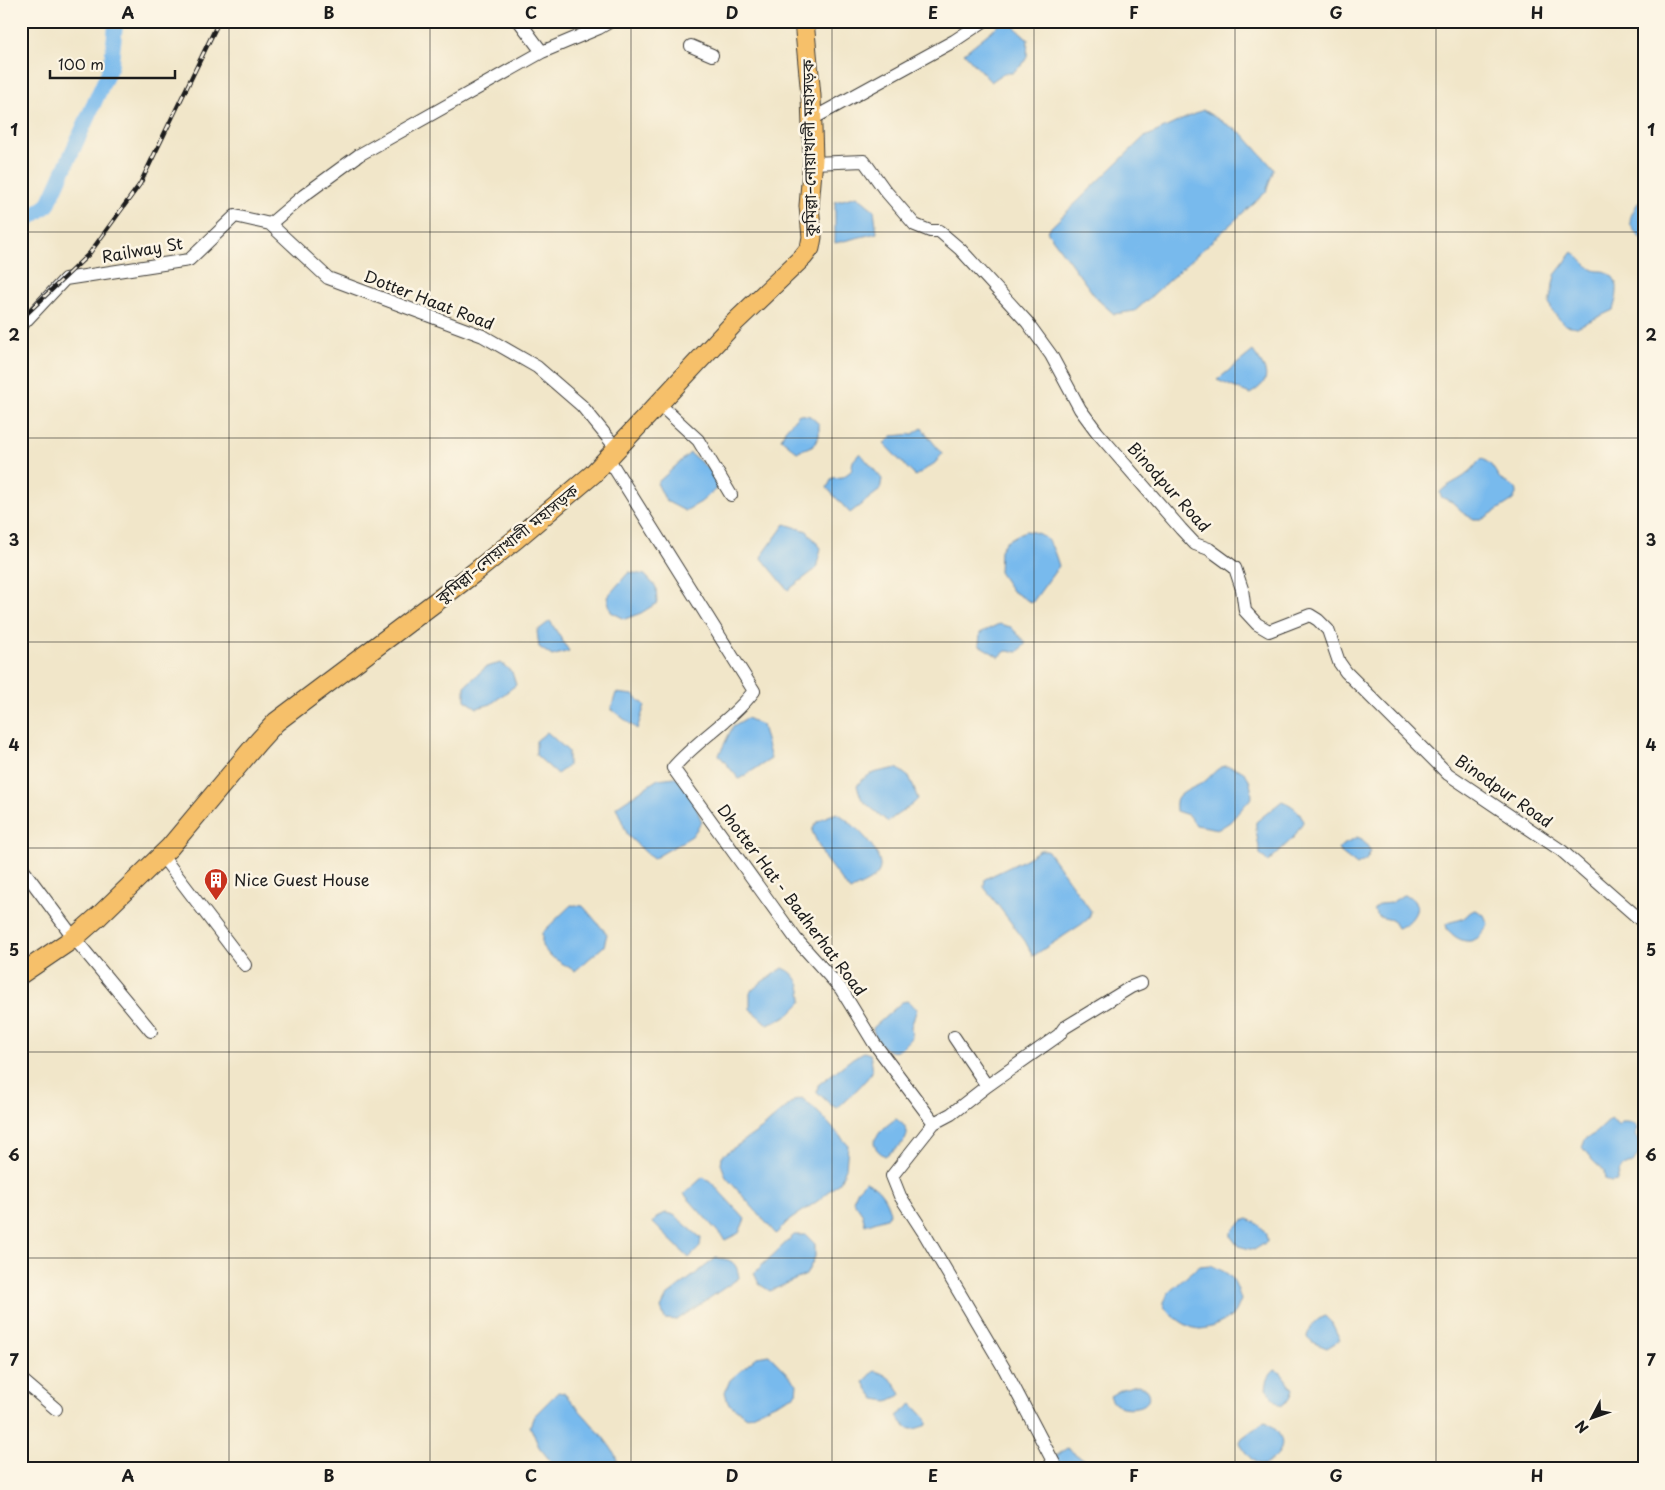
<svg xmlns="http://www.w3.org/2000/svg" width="1665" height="1490" font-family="'Playpen Sans','Noto Sans Bengali',sans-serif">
<rect width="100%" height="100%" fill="#fcf5e5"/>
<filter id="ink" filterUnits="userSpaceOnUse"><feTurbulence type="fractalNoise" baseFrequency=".02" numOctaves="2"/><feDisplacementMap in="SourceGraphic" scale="10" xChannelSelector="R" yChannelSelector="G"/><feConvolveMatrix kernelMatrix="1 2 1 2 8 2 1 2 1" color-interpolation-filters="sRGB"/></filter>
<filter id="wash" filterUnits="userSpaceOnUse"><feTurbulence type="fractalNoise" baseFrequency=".0096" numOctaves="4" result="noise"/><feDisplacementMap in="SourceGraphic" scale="20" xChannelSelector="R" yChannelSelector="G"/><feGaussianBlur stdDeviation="1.12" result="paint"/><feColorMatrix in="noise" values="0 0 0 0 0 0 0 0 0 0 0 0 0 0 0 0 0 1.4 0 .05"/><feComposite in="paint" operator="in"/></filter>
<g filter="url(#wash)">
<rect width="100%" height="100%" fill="#f1e6c9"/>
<path fill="#78baed" stroke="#4a6b84" d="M1008,21L1028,39L1027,57L1023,64L1012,73H1004L991,82L964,53L1000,24Z
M1203,110L1243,134L1274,169L1266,192L1135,311L1114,314L1097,299L1047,231L1143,138Z
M857,196L874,210L877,233L835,243V202Z
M1644,200V242C1627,223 1626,223 1639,201Z
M1573,252C1579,257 1587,267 1594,270C1598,272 1602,270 1606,272C1622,280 1617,296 1613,310L1577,327L1565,325L1552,311L1549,303L1555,275Z
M1253,351C1267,371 1274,379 1250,394L1217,380Z
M799,414L810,416L819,424V436L814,445L797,452L781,439L785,430Z
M922,428L942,454L935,463L915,476L884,444L892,436L913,434Z
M690,453L717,476V488L701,502L685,511L666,501L657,483Z
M860,453L882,479L880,490L850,513L827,488L832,478L843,477L851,471L853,461Z
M1482,458L1491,465L1501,480L1516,488L1517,492L1513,500L1483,519H1474L1466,515L1452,502L1441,497L1440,492C1449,483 1459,481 1468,473C1474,469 1476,463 1482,458Z
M785,524L807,531L821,548L816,569L788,590L761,557Z
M1025,531C1049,532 1053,547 1059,566L1032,603L1012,591L999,572L1000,550L1006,541Z
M629,572L645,575L656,587L657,603L641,613L625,619L611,612L607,597Z
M550,621L569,651L552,656L539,647L537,631Z
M999,624L1011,627L1026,643L1018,652L1006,651L999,657L979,645L980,633Z
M501,663L512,672L516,685L491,704L477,708L465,700V686L486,667Z
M616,693L633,695L645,705L637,729L611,709Z
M747,718L762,725L771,759L739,779L719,755L733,726Z
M547,732L568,751V766L557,774L536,755V741Z
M1226,766C1248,770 1250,776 1252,797L1230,822L1219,829L1196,825L1188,815L1176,811C1176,807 1175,803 1177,799C1182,791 1196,787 1204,782C1212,776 1216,767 1226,766Z
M897,768L910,778L918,799C909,809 897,813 888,822L862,800L857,786C868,771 880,772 897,768Z
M675,777L688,788L702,822L692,836L653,859L628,836L616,807L658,779Z
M1282,801C1292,805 1301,811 1303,822L1294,837L1268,862L1260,854C1259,844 1255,831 1256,822Z
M837,813C850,820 887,854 879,871C875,881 858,886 850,891L825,859L812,831C816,819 826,817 837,813Z
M1357,837L1362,839L1371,851L1366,860L1357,865L1338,850L1341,846Z
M1040,850H1047L1091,911L1089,918L1082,924L1033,956L1025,941L984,887L985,879L1022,861Z
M1403,895C1429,899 1413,925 1397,928L1392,920L1379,917L1373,910L1380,904L1391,903Z
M571,905L583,906L607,934L604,946L575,971L550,956L542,946V933Z
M1476,910L1484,915L1488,924C1478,946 1462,946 1447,929L1446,924C1451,921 1457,921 1462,919C1468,916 1469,911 1476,910Z
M783,968C798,974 802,987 802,1002L790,1014L768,1025L750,1009V992L763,981Z
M907,1001L917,1009L911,1027L912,1038C908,1042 902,1049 897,1051C886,1055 873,1037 873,1028L902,1002Z
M864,1052L870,1054C871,1060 874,1068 871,1073C866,1082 845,1101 837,1108L831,1105L817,1092L818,1085L853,1058Z
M802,1098L820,1114L848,1145L846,1168L840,1182L819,1200L787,1222L776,1234L726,1177L721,1164L722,1156L761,1129L795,1100Z
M896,1119C920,1134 900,1146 885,1156C880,1153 875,1149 874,1143C874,1136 890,1122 896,1119Z
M1611,1119L1619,1126L1622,1122C1629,1122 1633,1122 1638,1128L1635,1136L1640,1143L1641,1151L1632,1163C1620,1166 1620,1170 1617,1181L1611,1182L1605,1179L1604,1171L1593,1161L1582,1147L1585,1139L1596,1133Z
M703,1177L710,1181L745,1219L739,1233L725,1240L684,1194Z
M866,1181C879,1187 887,1199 890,1213L886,1218L865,1225L862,1213L853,1200L858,1189Z
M666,1213L674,1215L701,1238L700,1247L689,1258L653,1223L658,1216Z
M1248,1219C1259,1223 1267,1230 1267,1242L1254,1250L1238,1246L1231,1237V1232L1242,1221Z
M794,1235H806L815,1244V1257L806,1275L770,1291L759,1284L754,1273Z
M716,1258C731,1259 737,1262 739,1278L677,1320L665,1319L661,1308L667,1296Z
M1210,1265C1233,1275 1234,1277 1241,1300C1239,1304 1237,1311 1234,1314C1227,1321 1208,1330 1198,1329C1185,1327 1173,1316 1164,1308V1302L1169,1292L1199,1266Z
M1325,1316L1332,1323L1340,1340L1327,1348L1314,1343L1307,1337C1308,1329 1317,1318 1325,1316Z
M769,1355L797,1384L796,1394L747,1417L728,1403L725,1392L730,1380L757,1357Z
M1275,1370L1281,1373L1293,1389L1290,1399L1281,1406L1266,1389C1267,1381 1268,1376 1275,1370Z
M874,1371C886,1373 897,1383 901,1395L888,1401L875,1399L867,1388L864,1382Z
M1137,1385C1145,1386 1152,1394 1147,1402C1143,1409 1123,1409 1117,1405C1113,1403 1112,1400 1110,1396L1122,1389Z
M558,1392L564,1393C576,1407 611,1443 616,1457C618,1462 616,1465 614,1469H557L539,1447L530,1426L534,1416Z
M912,1404L927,1420V1425C909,1431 909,1432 897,1416Z
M1266,1422C1279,1430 1289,1444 1275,1457C1272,1459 1269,1463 1266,1464C1256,1468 1242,1450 1240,1442L1242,1438L1262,1423Z
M1067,1448L1084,1460L1090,1469H1061L1055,1457Z"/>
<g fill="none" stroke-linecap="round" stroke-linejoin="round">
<path stroke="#78baed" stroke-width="15" d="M21,224L48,205L111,66L116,21"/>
</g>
</g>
<g filter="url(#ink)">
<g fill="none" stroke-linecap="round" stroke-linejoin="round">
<g stroke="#3c3a36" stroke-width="14">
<path id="minor" d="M519,21L542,52
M691,46L712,55
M812,119L954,41L984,21
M812,163L864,161L884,189L915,225L930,231H939L960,249L1027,322L1051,355L1080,409L1097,432L1181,529L1195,544L1209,549L1235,568L1242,589L1245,611L1257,624L1269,631L1310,615L1318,620L1328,630L1339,662L1346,672L1448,774L1562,851L1644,923
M270,224L328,278L483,336L537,367L582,406L617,449
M270,224L303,196L359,155L542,52L599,28L611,21
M21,326L65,279L189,260L235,216L270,224
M659,404L698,440L731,495
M608,458L754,691C731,721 697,740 673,768L796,939L841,989L874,1043L934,1123
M162,856L245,965
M21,867L74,938L151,1031
M954,1037L987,1086
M21,1379L56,1409
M1057,1469L1005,1370L924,1233L900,1196L892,1176L934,1123L951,1114L987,1086L1059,1035L1064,1028L1131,987L1141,983"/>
</g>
<g stroke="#3c3a36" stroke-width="21">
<path id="highway" d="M21,974L74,938L99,916L170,847L257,743L276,722L474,573L516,539L593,474L734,323L803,257L810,248L812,237L809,206L813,159L811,96L804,21"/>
</g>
<use href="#minor" stroke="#fff" stroke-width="12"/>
<use href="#highway" stroke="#f6c06b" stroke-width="19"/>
<g stroke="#1c1c1c" stroke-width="4.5">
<path id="rail" d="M21,319L89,254L140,184L219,21"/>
</g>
<use href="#rail" stroke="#fcf5e5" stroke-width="2.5" stroke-dasharray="8" stroke-linecap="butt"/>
</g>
</g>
<path fill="none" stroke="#1c1c1c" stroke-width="1" stroke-opacity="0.55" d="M229,21V1469M430,21V1469M631,21V1469M832,21V1469M1034,21V1469M1235,21V1469M1436,21V1469M21,232H1644M21,438H1644M21,642H1644M21,848H1644M21,1052H1644M21,1258H1644"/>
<defs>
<g id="building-pin" transform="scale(1.25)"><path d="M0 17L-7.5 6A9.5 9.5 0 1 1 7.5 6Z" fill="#c8321e" stroke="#fcf5e5"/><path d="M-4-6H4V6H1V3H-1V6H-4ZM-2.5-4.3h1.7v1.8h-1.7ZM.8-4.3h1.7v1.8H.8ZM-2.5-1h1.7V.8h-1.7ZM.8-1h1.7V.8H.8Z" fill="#fff"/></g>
</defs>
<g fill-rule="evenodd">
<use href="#building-pin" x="216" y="880"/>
</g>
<g text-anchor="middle" stroke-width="5" stroke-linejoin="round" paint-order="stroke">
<g font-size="16" fill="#1c1c1c" stroke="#fcf5e5">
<text transform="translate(809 148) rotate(-91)" y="6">কুমিল্লা–নোয়াখালী মহাসড়ক</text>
<text transform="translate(142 250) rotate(-10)" y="6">Railway St</text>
<text transform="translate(429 300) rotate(21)" y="6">Dotter Haat Road</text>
<text transform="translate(1169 487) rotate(48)" y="6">Binodpur Road</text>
<text transform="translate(507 544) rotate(-39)" y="6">কুমিল্লা–নোয়াখালী মহাসড়ক</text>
<text transform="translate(1504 791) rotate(35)" y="6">Binodpur Road</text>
<text transform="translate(792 900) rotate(53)" y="6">Dhotter Hat - Badherhat Road</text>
</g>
<g font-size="16" fill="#1c1c1c" stroke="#fcf5e5" text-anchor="start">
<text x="234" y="886">Nice Guest House</text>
</g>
</g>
<rect width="1665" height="1490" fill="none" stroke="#fcf5e5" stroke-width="55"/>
<g transform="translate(1592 1418) rotate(229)" stroke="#fcf5e5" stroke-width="4" paint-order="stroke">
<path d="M0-4L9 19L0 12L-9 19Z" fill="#1c1c1c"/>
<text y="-8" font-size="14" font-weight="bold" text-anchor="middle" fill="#1c1c1c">N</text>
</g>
<path d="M50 70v8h125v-8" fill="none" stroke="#1c1c1c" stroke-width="2.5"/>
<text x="58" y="70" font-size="15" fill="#1c1c1c" stroke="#fcf5e5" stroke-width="4" paint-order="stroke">100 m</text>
<rect x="28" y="28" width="1610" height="1434" fill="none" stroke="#1c1c1c" stroke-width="2"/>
<g font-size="16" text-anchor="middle" font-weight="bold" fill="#1c1c1c">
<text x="128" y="19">A</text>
<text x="329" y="19">B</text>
<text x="531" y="19">C</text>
<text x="732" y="19">D</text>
<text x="933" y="19">E</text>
<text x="1134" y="19">F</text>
<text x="1336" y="19">G</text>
<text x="1537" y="19">H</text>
<text x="14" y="136">1</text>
<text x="1651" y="136">1</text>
<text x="14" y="341">2</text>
<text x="1651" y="341">2</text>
<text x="14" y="546">3</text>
<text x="1651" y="546">3</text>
<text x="14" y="751">4</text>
<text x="1651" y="751">4</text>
<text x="14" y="956">5</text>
<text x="1651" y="956">5</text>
<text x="14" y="1161">6</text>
<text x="1651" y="1161">6</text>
<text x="14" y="1366">7</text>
<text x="1651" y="1366">7</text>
<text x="128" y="1482">A</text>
<text x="329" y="1482">B</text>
<text x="531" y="1482">C</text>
<text x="732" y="1482">D</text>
<text x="933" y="1482">E</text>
<text x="1134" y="1482">F</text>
<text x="1336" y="1482">G</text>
<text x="1537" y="1482">H</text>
</g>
</svg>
